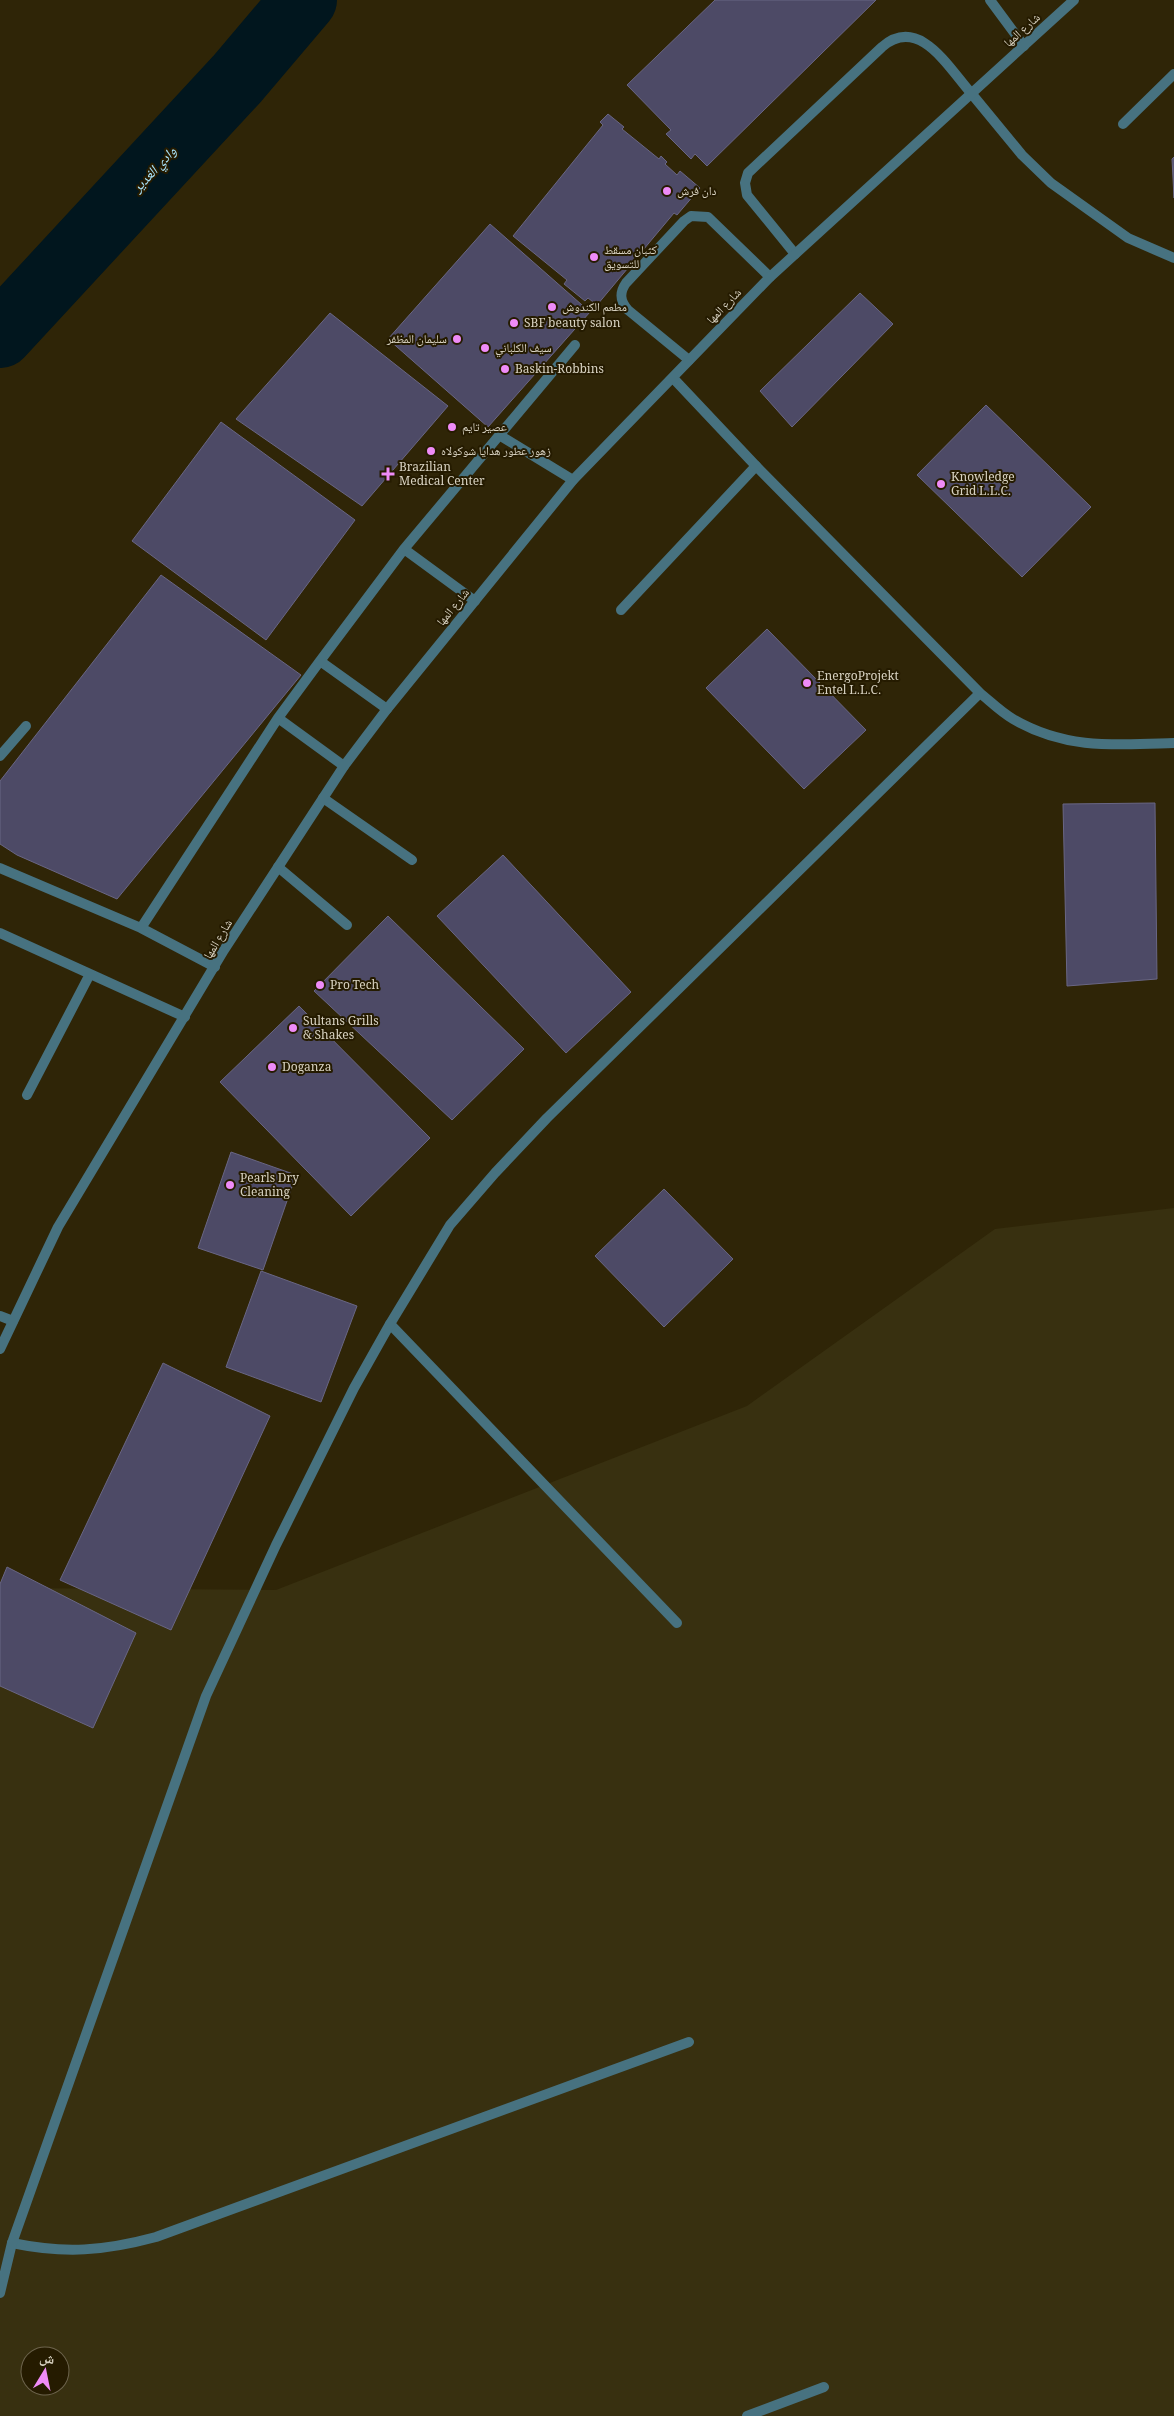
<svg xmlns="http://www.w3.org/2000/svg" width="1174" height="2416" font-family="Georgia,'Noto Naskh Arabic',serif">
<rect width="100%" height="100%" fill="#2f2507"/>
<path fill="#383010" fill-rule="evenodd" d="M1174,1208V2416H0V1588L276,1590L747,1406L995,1229ZM30,2356H60V2386H30Z"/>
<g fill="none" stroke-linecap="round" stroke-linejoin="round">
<path stroke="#01161e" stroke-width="66" d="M0,335L237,79L304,0"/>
</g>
<path fill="#4d4a66" stroke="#696684" d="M715,0H876L707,166L695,154L691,159L666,134L671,130L627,85Z
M608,114L624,127L622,129L659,159L661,156L667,162L665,164L677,175L680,171L700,188L677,215L674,213L597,305L588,298L585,301L564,284L567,280L513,236L603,125L600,122Z
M1174,157V198L1172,159Z
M490,224L590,312L488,427L388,339Z
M860,293L893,324L792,427L760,391Z
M330,313L448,406L362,506L236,419Z
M986,405L1091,507L1022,577L917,475Z
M221,422L355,520L266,640L132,541Z
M161,575L301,675L117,899L17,855L0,844V781Z
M767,629L866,730L804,789L706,688Z
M1155,803L1157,979L1067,986L1063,804Z
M503,855L631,992L566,1053L437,916Z
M388,916L524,1049L452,1120L314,991Z
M299,1006L430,1138L351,1216L220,1082Z
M231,1152L296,1175L263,1270L198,1248Z
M664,1189L733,1259L664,1327L595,1256Z
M261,1271L357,1306L321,1402L226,1367Z
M163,1363L270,1416L171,1630L60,1580Z
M7,1567L136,1633L93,1728L0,1686V1584Z"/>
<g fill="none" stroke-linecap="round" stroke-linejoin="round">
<path stroke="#477280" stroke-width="10" d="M990,0L1024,46
M1123,124L1174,74
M795,254L747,195L745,183L748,173L882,47C919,15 948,67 971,93
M689,360L628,310C620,301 619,293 626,283L684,221L691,216L708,217L770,277
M499,435L573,480
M404,549L475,601
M621,610L756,466
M320,661L387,709
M278,718L344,766
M0,756L26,726
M323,798L412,860
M278,867L347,925
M0,868L141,928L215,967
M141,928L278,718L320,661L404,549L575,345
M0,933L185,1017
M27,1095L90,974
M0,1316L13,1321
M390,1324L677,1623
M12,2243C65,2254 104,2251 156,2237L689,2042
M747,2416L824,2387"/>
<path stroke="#477280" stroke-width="10" d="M971,93L1022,155L1051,183L1128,238L1174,258
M673,378L756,466L980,693C991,702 1001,712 1013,719C1066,750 1116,745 1174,743
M0,2293L12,2243L206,1696L276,1545L354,1388L390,1324L450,1225L495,1173L547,1118L980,693"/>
<path stroke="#477280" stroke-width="10" d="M0,1349L58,1227L224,950L344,766L387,709L573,480L770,277L1074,0"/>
</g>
<g fill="#ef8bf7" stroke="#251b00" stroke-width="2">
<circle cx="667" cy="191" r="5"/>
<circle cx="594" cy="257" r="5"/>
<circle cx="552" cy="307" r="5"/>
<circle cx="514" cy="323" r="5"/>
<circle cx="457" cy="339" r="5"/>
<circle cx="485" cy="348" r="5"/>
<circle cx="505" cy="369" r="5"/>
<circle cx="452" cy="427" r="5"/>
<circle cx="431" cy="451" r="5"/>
<path d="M385.5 466.5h5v5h5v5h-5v5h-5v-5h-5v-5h5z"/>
<circle cx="941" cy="484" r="5"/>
<circle cx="807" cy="683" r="5"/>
<circle cx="320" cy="985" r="5"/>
<circle cx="293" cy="1028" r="5"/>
<circle cx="272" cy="1067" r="5"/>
<circle cx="230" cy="1185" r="5"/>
</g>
<g text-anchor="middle" stroke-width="4" stroke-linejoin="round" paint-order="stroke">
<g font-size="12" fill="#d8d2c1" stroke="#251b00">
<text transform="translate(1022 30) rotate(-42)" y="4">شارع المها</text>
<text transform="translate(724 306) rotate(-46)" y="4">شارع المها</text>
<text transform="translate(453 607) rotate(-51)" y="4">شارع المها</text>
<text transform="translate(218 939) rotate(-59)" y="4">شارع المها</text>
</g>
<g font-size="12" fill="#d8d2c1" stroke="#251b00" text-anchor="start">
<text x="677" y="195">دان فرش</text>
<text x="604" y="254">كثبان مسقط<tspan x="604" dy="14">للتسويق</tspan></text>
<text x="562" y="311">مطعم الكندوش</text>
<text x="524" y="327">SBF beauty salon</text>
<text x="447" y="343" text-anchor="end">سليمان المظفر</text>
<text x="495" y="352">سيف الكلباني</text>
<text x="515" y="373">Baskin-Robbins</text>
<text x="462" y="431">عصير تايم</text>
<text x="441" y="455">زهور عطور هدايا شوكولاه</text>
<text x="399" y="471">Brazilian<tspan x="399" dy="14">Medical Center</tspan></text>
<text x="951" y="481">Knowledge<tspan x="951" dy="14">Grid L.L.C.</tspan></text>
<text x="817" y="680">EnergoProjekt<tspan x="817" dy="14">Entel L.L.C.</tspan></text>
<text x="330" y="989">Pro Tech</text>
<text x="303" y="1025">Sultans Grills<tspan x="303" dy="14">&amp; Shakes</tspan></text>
<text x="282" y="1071">Doganza</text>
<text x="240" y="1182">Pearls Dry<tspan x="240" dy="14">Cleaning</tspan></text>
</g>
<g font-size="14" font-style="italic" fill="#aae5fd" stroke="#251b00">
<text transform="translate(154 169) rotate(-47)" y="5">وادي الغدير</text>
</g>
</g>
<g transform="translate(45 2371) rotate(10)"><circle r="24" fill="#251b00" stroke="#6d644d"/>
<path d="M0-4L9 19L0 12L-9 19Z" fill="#ef8bf7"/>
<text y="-8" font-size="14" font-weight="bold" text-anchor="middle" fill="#d8d2c1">ش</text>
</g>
</svg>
